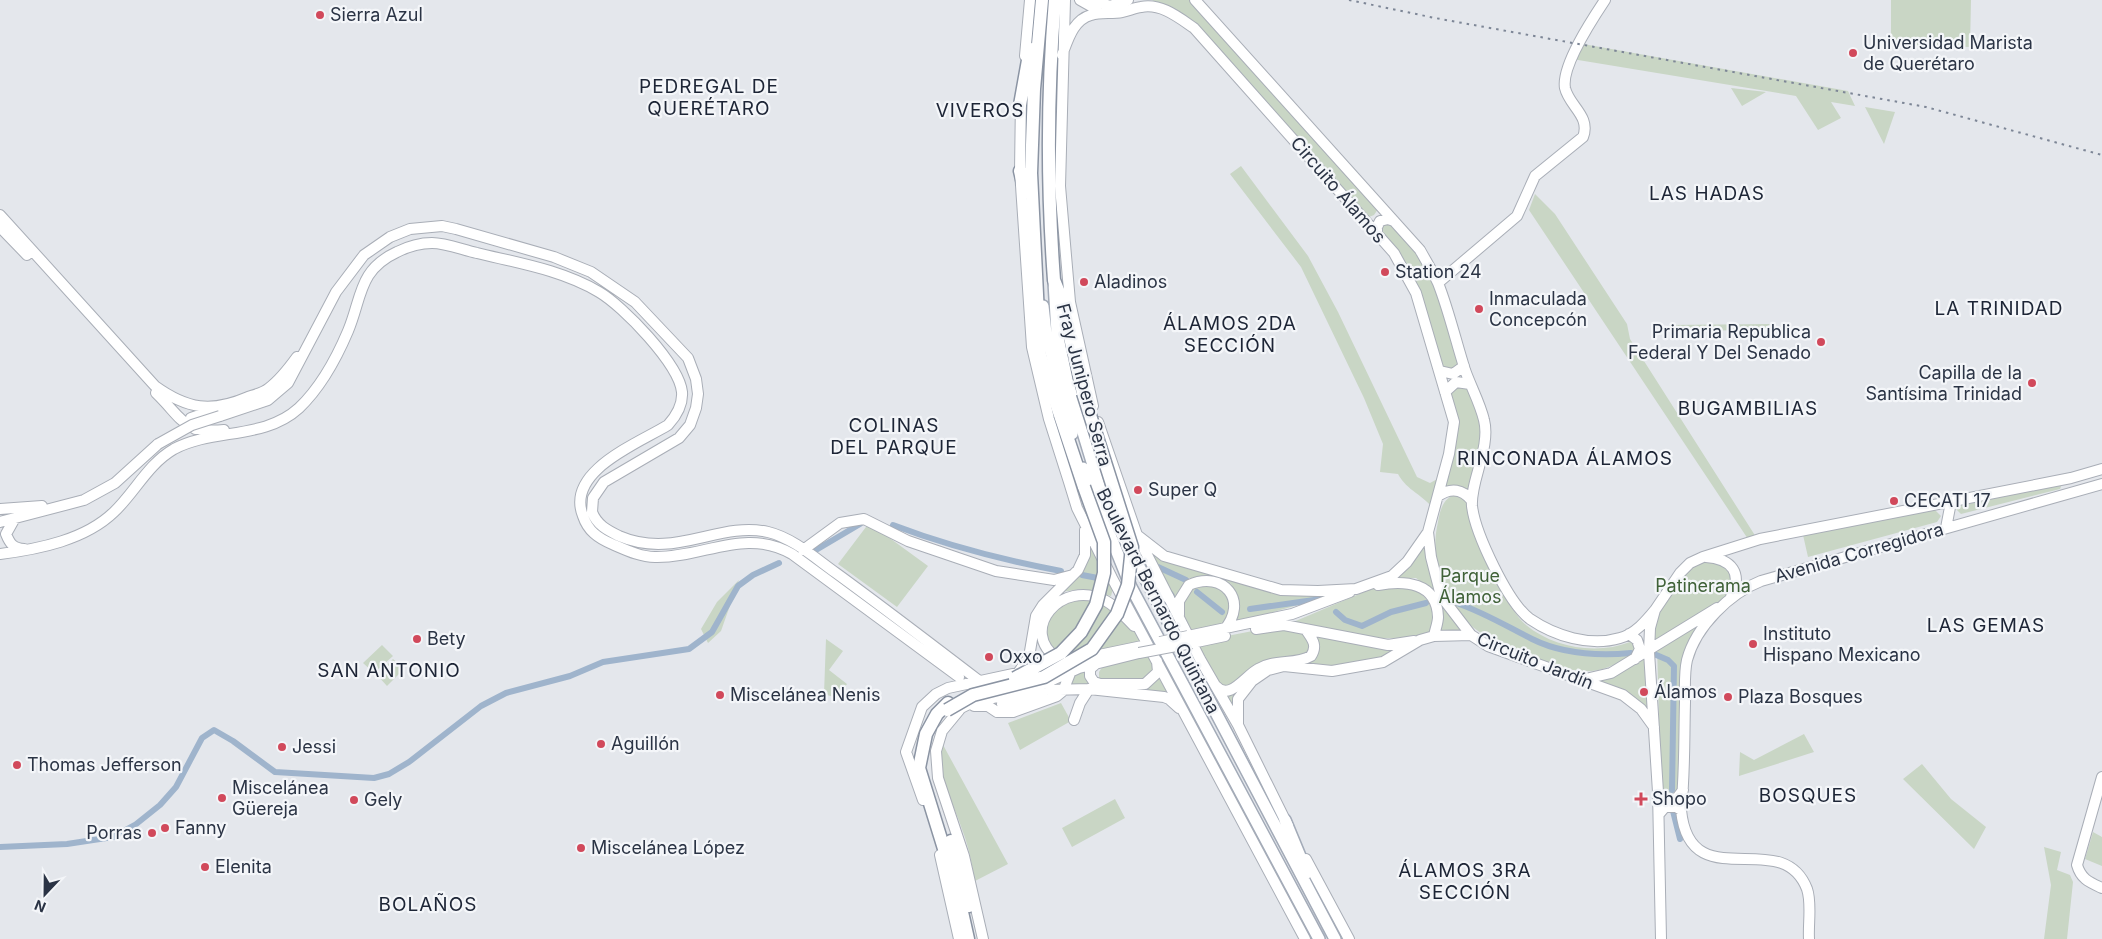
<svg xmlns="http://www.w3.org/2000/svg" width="2102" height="939" font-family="Inter,sans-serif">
<rect width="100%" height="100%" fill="#e4e7ec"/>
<path fill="#c9d6c5" d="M1152,0H1190L1378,209L1374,215L1369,217L1366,215L1197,26Z
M1891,0H1971L1970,47L1891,45Z
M1583,44L1848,91L1855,106L1831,102L1841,118L1818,130L1796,96L1572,59Z
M1731,88L1766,92L1742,106Z
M1865,107L1895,112L1884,144Z
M1241,166L1308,256L1338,312L1417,477L1430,483L1443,476L1434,510C1424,495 1407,491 1398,474L1380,472L1383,444L1364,398L1301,267L1230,174Z
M1535,194L1555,214L1627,324L1630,339L1756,537L1748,539L1529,210Z
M1389,221L1417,252L1435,285L1460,366L1457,369L1443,370L1419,292L1378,228Z
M1770,324L1764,330L1669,331V325Z
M1466,385L1481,422L1479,453L1470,495L1442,491L1453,454L1448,390L1451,386Z
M2062,484L2060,489L1961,514L1954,507Z
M1455,494C1458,496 1462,497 1465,500C1468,503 1472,532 1476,540C1485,562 1508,609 1526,625C1554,648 1597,655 1630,642L1635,644L1634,653C1592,683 1568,671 1525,653C1508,645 1488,639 1474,628C1443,604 1429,559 1438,522C1440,510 1443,499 1455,494Z
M1933,508L1941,516L1937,522L1808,557L1803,535Z
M869,523L928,566L897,607L838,564Z
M1089,542L1114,585L1111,596L1082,589L1061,592Z
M1426,543L1439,596L1464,631L1438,632L1433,591L1416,578L1389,579Z
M1145,546L1286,593H1339L1236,623L1237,601L1231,584L1216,577L1189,578L1175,600Z
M1703,557L1725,561L1736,587L1711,614L1683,663L1678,789L1669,796L1661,790L1657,646L1650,628L1663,597Z
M1208,579L1232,595L1231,622L1188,636L1181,621L1183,592Z
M739,580L721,631L708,643L701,629L717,602Z
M1409,586C1429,597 1436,608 1432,632C1384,646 1339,633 1291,623L1371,589Z
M1066,597L1106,601L1148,645L1064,662L1049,652L1043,624Z
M1284,625L1359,641L1420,640L1383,662L1332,671L1268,670L1238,699V725L1191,643Z
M826,639L843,651L829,670L847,684L837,698L824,694Z
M382,645L393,656L374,673L363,663Z
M1150,656C1155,664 1154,671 1150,679L1099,678V672L1103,666Z
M1646,657L1651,718L1590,680Z
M393,659L404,669L387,686L377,675Z
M1087,668L1098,685L1158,677L1168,693L1071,685L1068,679L1073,673Z
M1061,703L1071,721L1020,750L1008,723Z
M1804,734L1814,752L1739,776L1740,752L1754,760Z
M942,743L1008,864L975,881C972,865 969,848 963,832C952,798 937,780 942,743Z
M1922,764L1951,799L1986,827L1974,849L1903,779Z
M1115,799L1125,818L1072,847L1062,828Z
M2093,832L2102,837V866L2085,859Z
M2044,847L2061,852L2057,870L2070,875L2073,882L2067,939H2044L2051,885Z"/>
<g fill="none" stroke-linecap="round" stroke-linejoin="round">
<path stroke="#9fb4cc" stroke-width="6" d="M893,525C948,546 1003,560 1061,571
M816,550L860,524
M1158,567L1186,580
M1082,575L1103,579
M1197,592L1222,612
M1459,604C1485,613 1508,627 1532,639C1562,654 1598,656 1631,653
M1250,609L1321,599
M1336,612L1345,620L1362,626L1391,612L1426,603
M1654,654L1668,660L1674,666L1672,790
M1673,811L1680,839
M0,847L67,844L113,837L135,825L160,805L176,787L202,738L214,730L233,741L275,772L374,778L389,774L409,762L481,706L506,693L570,676L603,662L689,649L712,632L738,586L753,575L779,563"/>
<g stroke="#a9aeb7" stroke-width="12">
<path id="secondary" d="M1065,0L1060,186L1070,302L1093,406
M1080,0L1096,9
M1092,0L1110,6L1128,0
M1195,0L1420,250C1426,261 1433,272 1438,283C1449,311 1456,342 1465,370C1471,387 1480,403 1484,420C1491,447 1470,482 1472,506C1475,533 1508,603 1530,619C1555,636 1590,647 1620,638C1635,634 1646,621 1655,610
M1062,55C1068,40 1073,20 1091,15C1100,12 1112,14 1122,12C1128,11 1134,8 1141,7C1161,3 1178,17 1194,28L1394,253L1416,293L1454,422L1449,454L1428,532L1407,562L1392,576L1356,589L1318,591L1281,590L1164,556L1137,535
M1025,56L1030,0
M1021,98L1020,171L1032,347L1049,419L1069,482L1077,508L1112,578L1305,939
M0,215L155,386C187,409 211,413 248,397C254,395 263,393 269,388C280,380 289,368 297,357
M0,227L27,255
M1377,233V227L1380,221L1388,219L1394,221
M1438,283L1517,216L1535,176L1583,137C1591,116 1569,106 1565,88C1561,66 1593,18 1605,0
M1440,371L1453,374L1464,366
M1445,392L1456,382L1470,384
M156,393C183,419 183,434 224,430
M220,416L268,400L288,383L336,292L364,255L390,237L410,229L442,226L456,229L554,257L591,272L635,302L688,358L696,379L698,394L696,408L690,425L679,438L604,482L593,498L592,512C597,525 607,530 619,536C675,560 718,521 768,532C793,538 815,558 836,573C884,608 931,644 978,680
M1098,422L1137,535L1200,659L1238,725L1288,826
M195,429L191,425V418L214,410
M1438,496C1451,487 1463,489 1472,501
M0,509L42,506
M15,518L6,534C10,544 13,548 24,549
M0,522L84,500L115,483L158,444
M1946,528L1951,502
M1428,532L1431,557L1441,596L1471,635
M803,550L840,523L864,519L908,541L996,571L1054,580L1073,575
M0,554C39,549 85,540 114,512C135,492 148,464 174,449C213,428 264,440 299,408C320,388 337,357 348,331C362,298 358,270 397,252C407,247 420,243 432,243C446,243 463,250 477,253C518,263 562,270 599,292C623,306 679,364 682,392C683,405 677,415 668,425C639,443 565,471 583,516C588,531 598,538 612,544C626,550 640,557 655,557C704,558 745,527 792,554L959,677
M1706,557C1732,559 1743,573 1731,597
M1378,585C1404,580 1437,582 1438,617C1438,623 1435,630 1434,636
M1179,615V601L1189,585C1224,570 1249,601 1224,630
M1256,629L1284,625L1388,645L1414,641
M1629,634L1637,640L1640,649L1635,659
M1188,636L1292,614L1350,592
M1192,643L1225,636
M1058,659C1017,631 1061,577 1106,601C1117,607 1125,617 1134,626
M1080,659L1147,645
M1097,663L1090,669V676L1094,682L1100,684H1145L1158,672L1157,661
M1018,673L1029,657L1036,616L1043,605L1078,570L1085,555V530
M1581,680L1611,673L1717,608
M1216,686C1229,702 1246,675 1258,669C1274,659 1296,665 1311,656C1318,645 1312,639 1306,630
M1050,690L1089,689L1164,697L1169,699L1179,708
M1002,704L1023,700L1042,693
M974,706H988L997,712H1013L1057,696L1063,691L1071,671
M1074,720L1080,703L1089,689
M1238,724V699L1252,681L1268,670L1284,666L1332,671L1383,662L1420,640L1434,636L1471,635L1488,646L1623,695L1641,709L1654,727
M2102,777L2077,865C2081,879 2089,882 2102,888
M1658,792L1668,800L1677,798L1683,790
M923,800L906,752L922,707L936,694L948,688L1022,672
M1659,814L1665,807H1676L1681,810
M940,855L959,939
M1306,859L1349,939
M983,939L964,856L938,778L936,751L942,731L961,708L973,702L1028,691L1079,668L1139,653
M1661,939L1658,792L1649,652L1650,628L1655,610L1680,573L1690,563L1703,557L1760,539L2071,478L2102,469
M1809,939C1808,924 1812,903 1807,889C1782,824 1690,900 1681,810C1685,774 1684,738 1685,702C1685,689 1684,673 1687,660C1696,626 1730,593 1761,581L2102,484"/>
</g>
<g stroke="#a3abb8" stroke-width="14">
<path id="primary" d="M1054,282L1057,333L1067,380L1103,498L1335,939
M1043,306L1046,333L1072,434
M1083,468L1131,587L1319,939
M1145,576L1168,597
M1285,820L1307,873"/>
</g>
<g stroke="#8b94a3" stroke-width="15">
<path id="highway" d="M1042,0L1034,89L1031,173L1040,355L1084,487
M1055,0C1047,94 1047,186 1054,280L1060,295L1083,393
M1020,105L1030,49
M1020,171L1025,192
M948,703L937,714L926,734L919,768L958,894L968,939
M951,841L969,906"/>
</g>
<use href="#secondary" stroke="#fff" stroke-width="10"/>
<use href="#primary" stroke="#fff" stroke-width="11"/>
<use href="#highway" stroke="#fff" stroke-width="12"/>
<path stroke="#7d8696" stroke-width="2" stroke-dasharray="2.5 5" stroke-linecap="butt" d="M1349,0L1435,18L1926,107L2102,155"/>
<g stroke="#a9aeb7" stroke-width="12" stroke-linecap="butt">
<path id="secondary-bridge" d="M158,444L192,425L220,416
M1160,642L1188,636
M1139,653L1192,643"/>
</g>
<g stroke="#8b94a3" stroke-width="15" stroke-linecap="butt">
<path id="highway-bridge" d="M1015,678L1061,653L1081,632L1096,605L1104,573V542L1084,487
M947,710L973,695L1044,677L1092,649L1117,614L1128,585L1132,547L1083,393"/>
</g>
<use href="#secondary-bridge" stroke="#fff" stroke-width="10"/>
<use href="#highway-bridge" stroke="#fff" stroke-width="12"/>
</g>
<g fill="#d1495b" stroke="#f4f6f9" stroke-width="2">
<circle cx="320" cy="15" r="5"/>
<circle cx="1853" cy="53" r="5"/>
<circle cx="1385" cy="272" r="5"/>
<circle cx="1084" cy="282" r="5"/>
<circle cx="1479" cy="309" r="5"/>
<circle cx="1821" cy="342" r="5"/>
<circle cx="2032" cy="383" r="5"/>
<circle cx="1138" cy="490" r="5"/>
<circle cx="1894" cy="501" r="5"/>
<circle cx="417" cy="639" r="5"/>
<circle cx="1753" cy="644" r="5"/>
<circle cx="989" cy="657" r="5"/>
<circle cx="1644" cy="692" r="5"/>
<circle cx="720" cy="695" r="5"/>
<circle cx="1728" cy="697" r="5"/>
<circle cx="601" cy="744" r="5"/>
<circle cx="282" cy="747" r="5"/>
<circle cx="17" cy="765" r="5"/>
<circle cx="222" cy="798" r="5"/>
<path d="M1638.5 791.5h5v5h5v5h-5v5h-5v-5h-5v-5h5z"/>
<circle cx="354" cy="800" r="5"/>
<circle cx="165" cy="828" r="5"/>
<circle cx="152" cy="833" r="5"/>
<circle cx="581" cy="848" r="5"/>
<circle cx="205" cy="867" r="5"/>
</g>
<g text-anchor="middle" stroke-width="4.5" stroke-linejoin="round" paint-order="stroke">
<g font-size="18" fill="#2b3445" stroke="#f4f6f9" text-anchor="start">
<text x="330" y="21">Sierra Azul</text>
<text x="1863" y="49">Universidad Marista<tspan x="1863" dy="21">de Querétaro</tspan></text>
<text x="1395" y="278">Station 24</text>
<text x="1094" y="288">Aladinos</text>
<text x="1489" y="305">Inmaculada<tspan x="1489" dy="21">Concepcón</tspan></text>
<text x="1811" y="338" text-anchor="end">Primaria Republica<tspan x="1811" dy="21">Federal Y Del Senado</tspan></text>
<text x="2022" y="379" text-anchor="end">Capilla de la<tspan x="2022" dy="21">Santísima Trinidad</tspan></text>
<text x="1148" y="496">Super Q</text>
<text x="1904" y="507">CECATI 17</text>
<text x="1763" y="640">Instituto<tspan x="1763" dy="21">Hispano Mexicano</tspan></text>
<text x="427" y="645">Bety</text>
<text x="999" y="663">Oxxo</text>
<text x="1654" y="698">Álamos</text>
<text x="730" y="701">Miscelánea Nenis</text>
<text x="1738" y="703">Plaza Bosques</text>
<text x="611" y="750">Aguillón</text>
<text x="292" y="753">Jessi</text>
<text x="27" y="771">Thomas Jefferson</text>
<text x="232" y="794">Miscelánea<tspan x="232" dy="21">Güereja</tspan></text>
<text x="1652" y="805">Shopo</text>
<text x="364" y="806">Gely</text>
<text x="175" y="834">Fanny</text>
<text x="142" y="839" text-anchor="end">Porras</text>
<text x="591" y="854">Miscelánea López</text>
<text x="215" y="873">Elenita</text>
</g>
<g font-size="18" fill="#2b3445" stroke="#f4f6f9">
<text transform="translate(1338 190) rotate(49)" y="6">Circuito Álamos</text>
<text transform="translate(1084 385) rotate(75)" y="6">Fray Junipero Serra</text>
<text transform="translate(1859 553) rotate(-16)" y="6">Avenida Corregidora</text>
<text transform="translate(1158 601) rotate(63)" y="6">Boulevard Bernardo Quintana</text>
<text transform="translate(1535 661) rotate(22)" y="6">Circuito Jardín</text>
</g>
<g font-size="18" fill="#3f6138" stroke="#f4f6f9">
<text x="1470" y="582">Parque<tspan x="1470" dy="21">Álamos</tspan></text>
<text x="1703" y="592">Patinerama</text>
</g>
<g font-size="19" letter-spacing="1" fill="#1d2536" stroke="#f4f6f9">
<text x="709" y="93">PEDREGAL DE<tspan x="709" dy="22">QUERÉTARO</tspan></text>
<text x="980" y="117">VIVEROS</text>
<text x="1707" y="200">LAS HADAS</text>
<text x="1999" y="315">LA TRINIDAD</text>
<text x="1230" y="330">ÁLAMOS 2DA<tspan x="1230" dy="22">SECCIÓN</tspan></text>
<text x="1748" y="415">BUGAMBILIAS</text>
<text x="894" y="432">COLINAS<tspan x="894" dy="22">DEL PARQUE</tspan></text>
<text x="1565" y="465">RINCONADA ÁLAMOS</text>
<text x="1986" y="632">LAS GEMAS</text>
<text x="389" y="677">SAN ANTONIO</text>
<text x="1808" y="802">BOSQUES</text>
<text x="1465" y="877">ÁLAMOS 3RA<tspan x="1465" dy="22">SECCIÓN</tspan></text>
<text x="428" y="911">BOLAÑOS</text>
</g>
</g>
<g transform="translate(45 894) rotate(202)" stroke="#f4f6f9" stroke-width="4" paint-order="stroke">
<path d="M0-4L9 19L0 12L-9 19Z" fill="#2b3445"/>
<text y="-8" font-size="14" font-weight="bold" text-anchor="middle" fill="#2b3445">N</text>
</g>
</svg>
